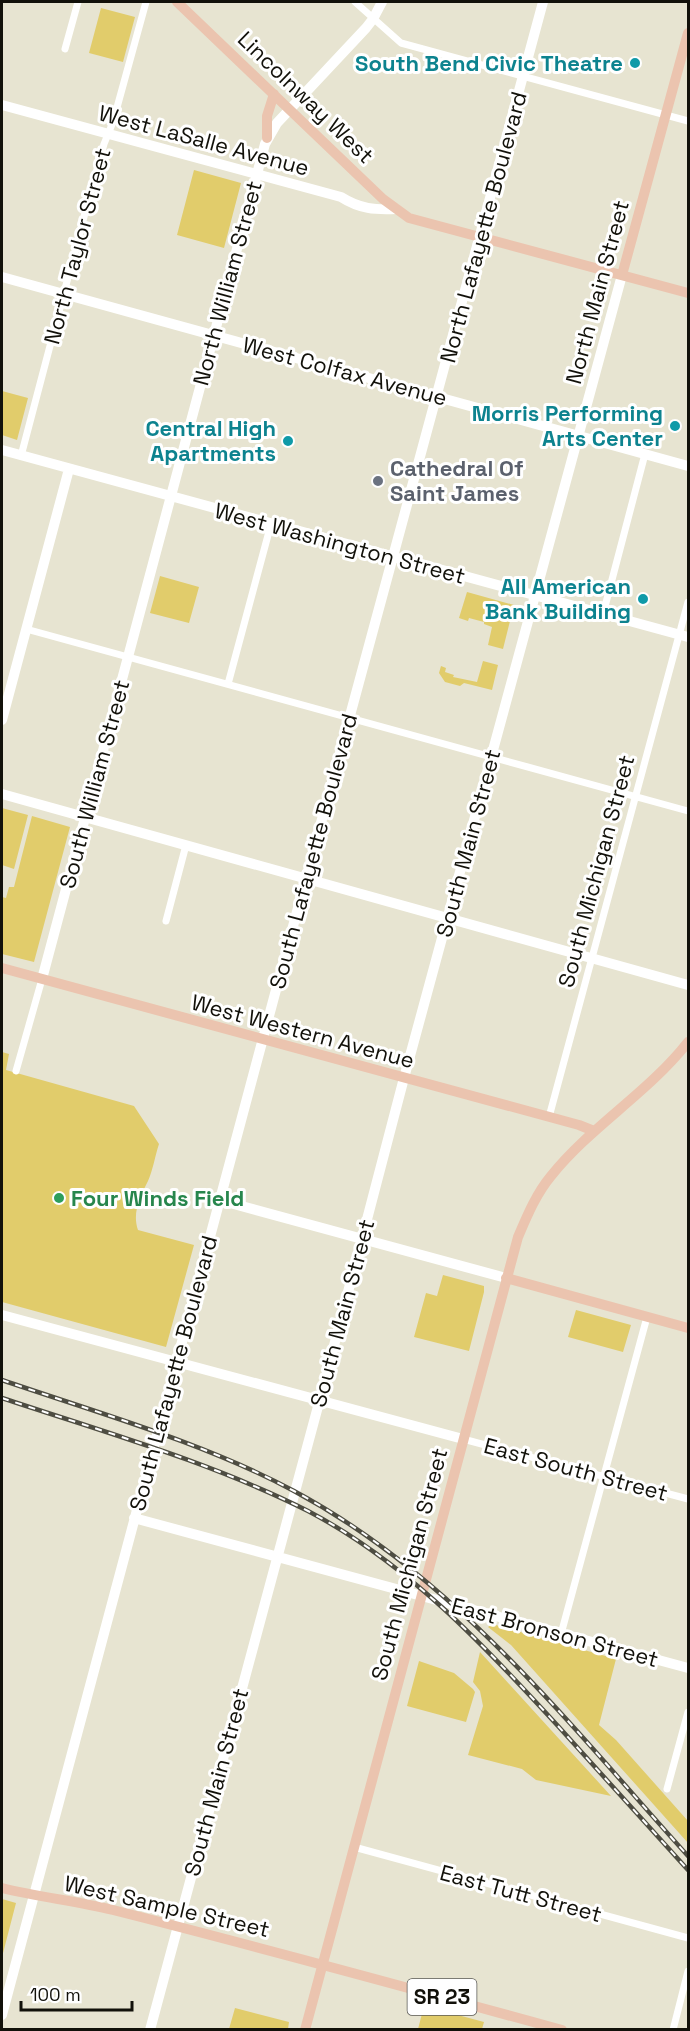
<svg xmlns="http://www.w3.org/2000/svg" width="690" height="2031" font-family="'Space Grotesk',sans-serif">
<rect width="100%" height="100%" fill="#e7e4d1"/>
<path fill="#e1cc6b" d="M101,8L135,17L123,62L89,53Z
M194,170L241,183L224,248L177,235Z
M2,391L28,398L17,440L2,435Z
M160,576L199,587L189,623L150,613Z
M467,592L514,605L503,649L488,645L492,627L484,624V622L469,618L468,621L459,618Z
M483,661L498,665L492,690L464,683L460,686L445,682L439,673L441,666L446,668L445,672L454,675L453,677L477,682Z
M2,808L28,815L14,869L2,865Z
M32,816L70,827L34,962L2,954V897L6,898L9,887H14Z
M2,1052L9,1054L6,1070L134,1106L159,1144C155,1156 153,1170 148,1181C140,1197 132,1213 138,1230L194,1245L166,1347L2,1302Z
M443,1275L484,1286V1292L469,1351L414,1337L426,1293L437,1296Z
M576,1310L631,1325L623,1352L568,1337Z
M492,1624L616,1659L599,1725L616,1740L688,1821V1843L511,1645L488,1627Z
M480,1652L611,1796L536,1780L522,1769L468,1755L483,1706L480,1691L473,1682Z
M419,1661L454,1673L473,1689L475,1692L466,1722L407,1706Z
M2,1899L16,1903L2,1957Z
M424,2006L484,2022L482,2029H418Z
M235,2008L289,2022L288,2029H229Z"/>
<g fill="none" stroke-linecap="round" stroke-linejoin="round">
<path stroke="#fff" stroke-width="7" d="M355,2L401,43L688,121
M65,49L78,2
M21,456L85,213L104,144L113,122L146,2
M603,614L645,454
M26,629L688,811
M228,684L271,524
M166,921L186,845
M16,1071L42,979
M549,1117L688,602
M463,1439L688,1499
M561,1634L647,1317
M667,1789L688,1712
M354,1847L688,1938
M673,2030L688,1971"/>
<path stroke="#fff" stroke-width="10" d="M2,105L341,197C360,209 375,210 396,209
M2,277L688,466
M2,450L688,637
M2,720L69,469
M2,794L688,985
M42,979L265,144L277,123L366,28L373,19L382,2
M219,1200L506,1278
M2,1315L463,1439
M134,1518L688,1668
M2,2015L292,930L543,2
M150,2030L320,1399L404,1078L622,275"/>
<path stroke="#ebc4af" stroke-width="10" d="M177,2L383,199L409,218L688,293
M267,138V116L274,94
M622,275L688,33
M2,968L579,1125L594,1131
M506,1278L688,1328
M2,1888C38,1897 76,1901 113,1910C264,1948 413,1989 562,2030
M305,2030L518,1237C527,1216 536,1194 551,1176C591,1126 648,1093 688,1042"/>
<g stroke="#4e4d42" stroke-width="4.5">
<path id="rail" d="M2,1380C98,1413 205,1443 294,1491C455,1577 568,1723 688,1856
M2,1398C104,1432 211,1462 308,1511C407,1563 483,1644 558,1726C601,1774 645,1822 688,1870"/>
</g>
<use href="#rail" stroke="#fff" stroke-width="2" stroke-dasharray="7" stroke-linecap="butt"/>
</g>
<g fill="#0f9aa8" stroke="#fff" stroke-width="2">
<circle cx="635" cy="63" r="6"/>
<circle cx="675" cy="426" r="6"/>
<circle cx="288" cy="441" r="6"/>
<circle cx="643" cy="599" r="6"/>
</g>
<circle fill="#6b7280" stroke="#fff" stroke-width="2" cx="378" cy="481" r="6"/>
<circle fill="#2e9e5b" stroke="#fff" stroke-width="2" cx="59" cy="1198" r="6"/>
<g text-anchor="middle" stroke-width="6" stroke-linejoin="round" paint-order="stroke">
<rect fill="#fff" stroke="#595854" stroke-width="1.5" x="407.5" y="1979" width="69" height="36" rx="4.5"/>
<g font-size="21" font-weight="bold" fill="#12110a">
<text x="442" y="2004">SR 23</text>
</g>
<g font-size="22" font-weight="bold" fill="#0d838f" stroke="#fff" text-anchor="end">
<text x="623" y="71">South Bend Civic Theatre</text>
<text x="663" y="421">Morris Performing<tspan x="663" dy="25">Arts Center</tspan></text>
<text x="276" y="436">Central High<tspan x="276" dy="25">Apartments</tspan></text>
<text x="631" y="594">All American<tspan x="631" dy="25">Bank Building</tspan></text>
</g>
<g font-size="22" fill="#12110a" stroke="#fff">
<text transform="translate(306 97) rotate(44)" y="8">Lincolnway West</text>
<text transform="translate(204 140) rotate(15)" y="8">West LaSalle Avenue</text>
<text transform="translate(483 227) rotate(-75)" y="8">North Lafayette Boulevard</text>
<text transform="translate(77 246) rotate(-75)" y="8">North Taylor Street</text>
<text transform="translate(227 283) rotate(-75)" y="8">North William Street</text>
<text transform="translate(597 292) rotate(-75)" y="8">North Main Street</text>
<text transform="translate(345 371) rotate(15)" y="8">West Colfax Avenue</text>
<text transform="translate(340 543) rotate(15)" y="8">West Washington Street</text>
<text transform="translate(94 784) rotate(-75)" y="8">South William Street</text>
<text transform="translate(468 843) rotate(-75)" y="8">South Main Street</text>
<text transform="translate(313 851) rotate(-75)" y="8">South Lafayette Boulevard</text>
<text transform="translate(596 871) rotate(-75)" y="8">South Michigan Street</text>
<text transform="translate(303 1031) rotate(15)" y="8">West Western Avenue</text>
<text transform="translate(342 1313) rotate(-75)" y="8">South Main Street</text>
<text transform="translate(173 1373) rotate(-75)" y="8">South Lafayette Boulevard</text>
<text transform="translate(576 1469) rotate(15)" y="8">East South Street</text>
<text transform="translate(409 1564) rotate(-75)" y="8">South Michigan Street</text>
<text transform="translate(555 1632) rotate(15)" y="8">East Bronson Street</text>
<text transform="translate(216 1782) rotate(-75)" y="8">South Main Street</text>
<text transform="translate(521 1893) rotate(15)" y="8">East Tutt Street</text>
<text transform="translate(167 1906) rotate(13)" y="8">West Sample Street</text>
</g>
<g font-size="22" font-weight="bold" fill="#5b616d" stroke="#fff" text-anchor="start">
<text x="390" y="476">Cathedral Of<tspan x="390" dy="25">Saint James</tspan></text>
</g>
<g font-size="22" font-weight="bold" fill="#27864d" stroke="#fff" text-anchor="start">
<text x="71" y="1206">Four Winds Field</text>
</g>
</g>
<rect width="690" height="2031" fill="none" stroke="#12110a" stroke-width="6"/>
<path d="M21 2001v9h111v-9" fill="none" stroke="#12110a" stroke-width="3"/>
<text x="30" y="2001" font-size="18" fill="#12110a" stroke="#ffffff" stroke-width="4.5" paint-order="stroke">100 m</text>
</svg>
